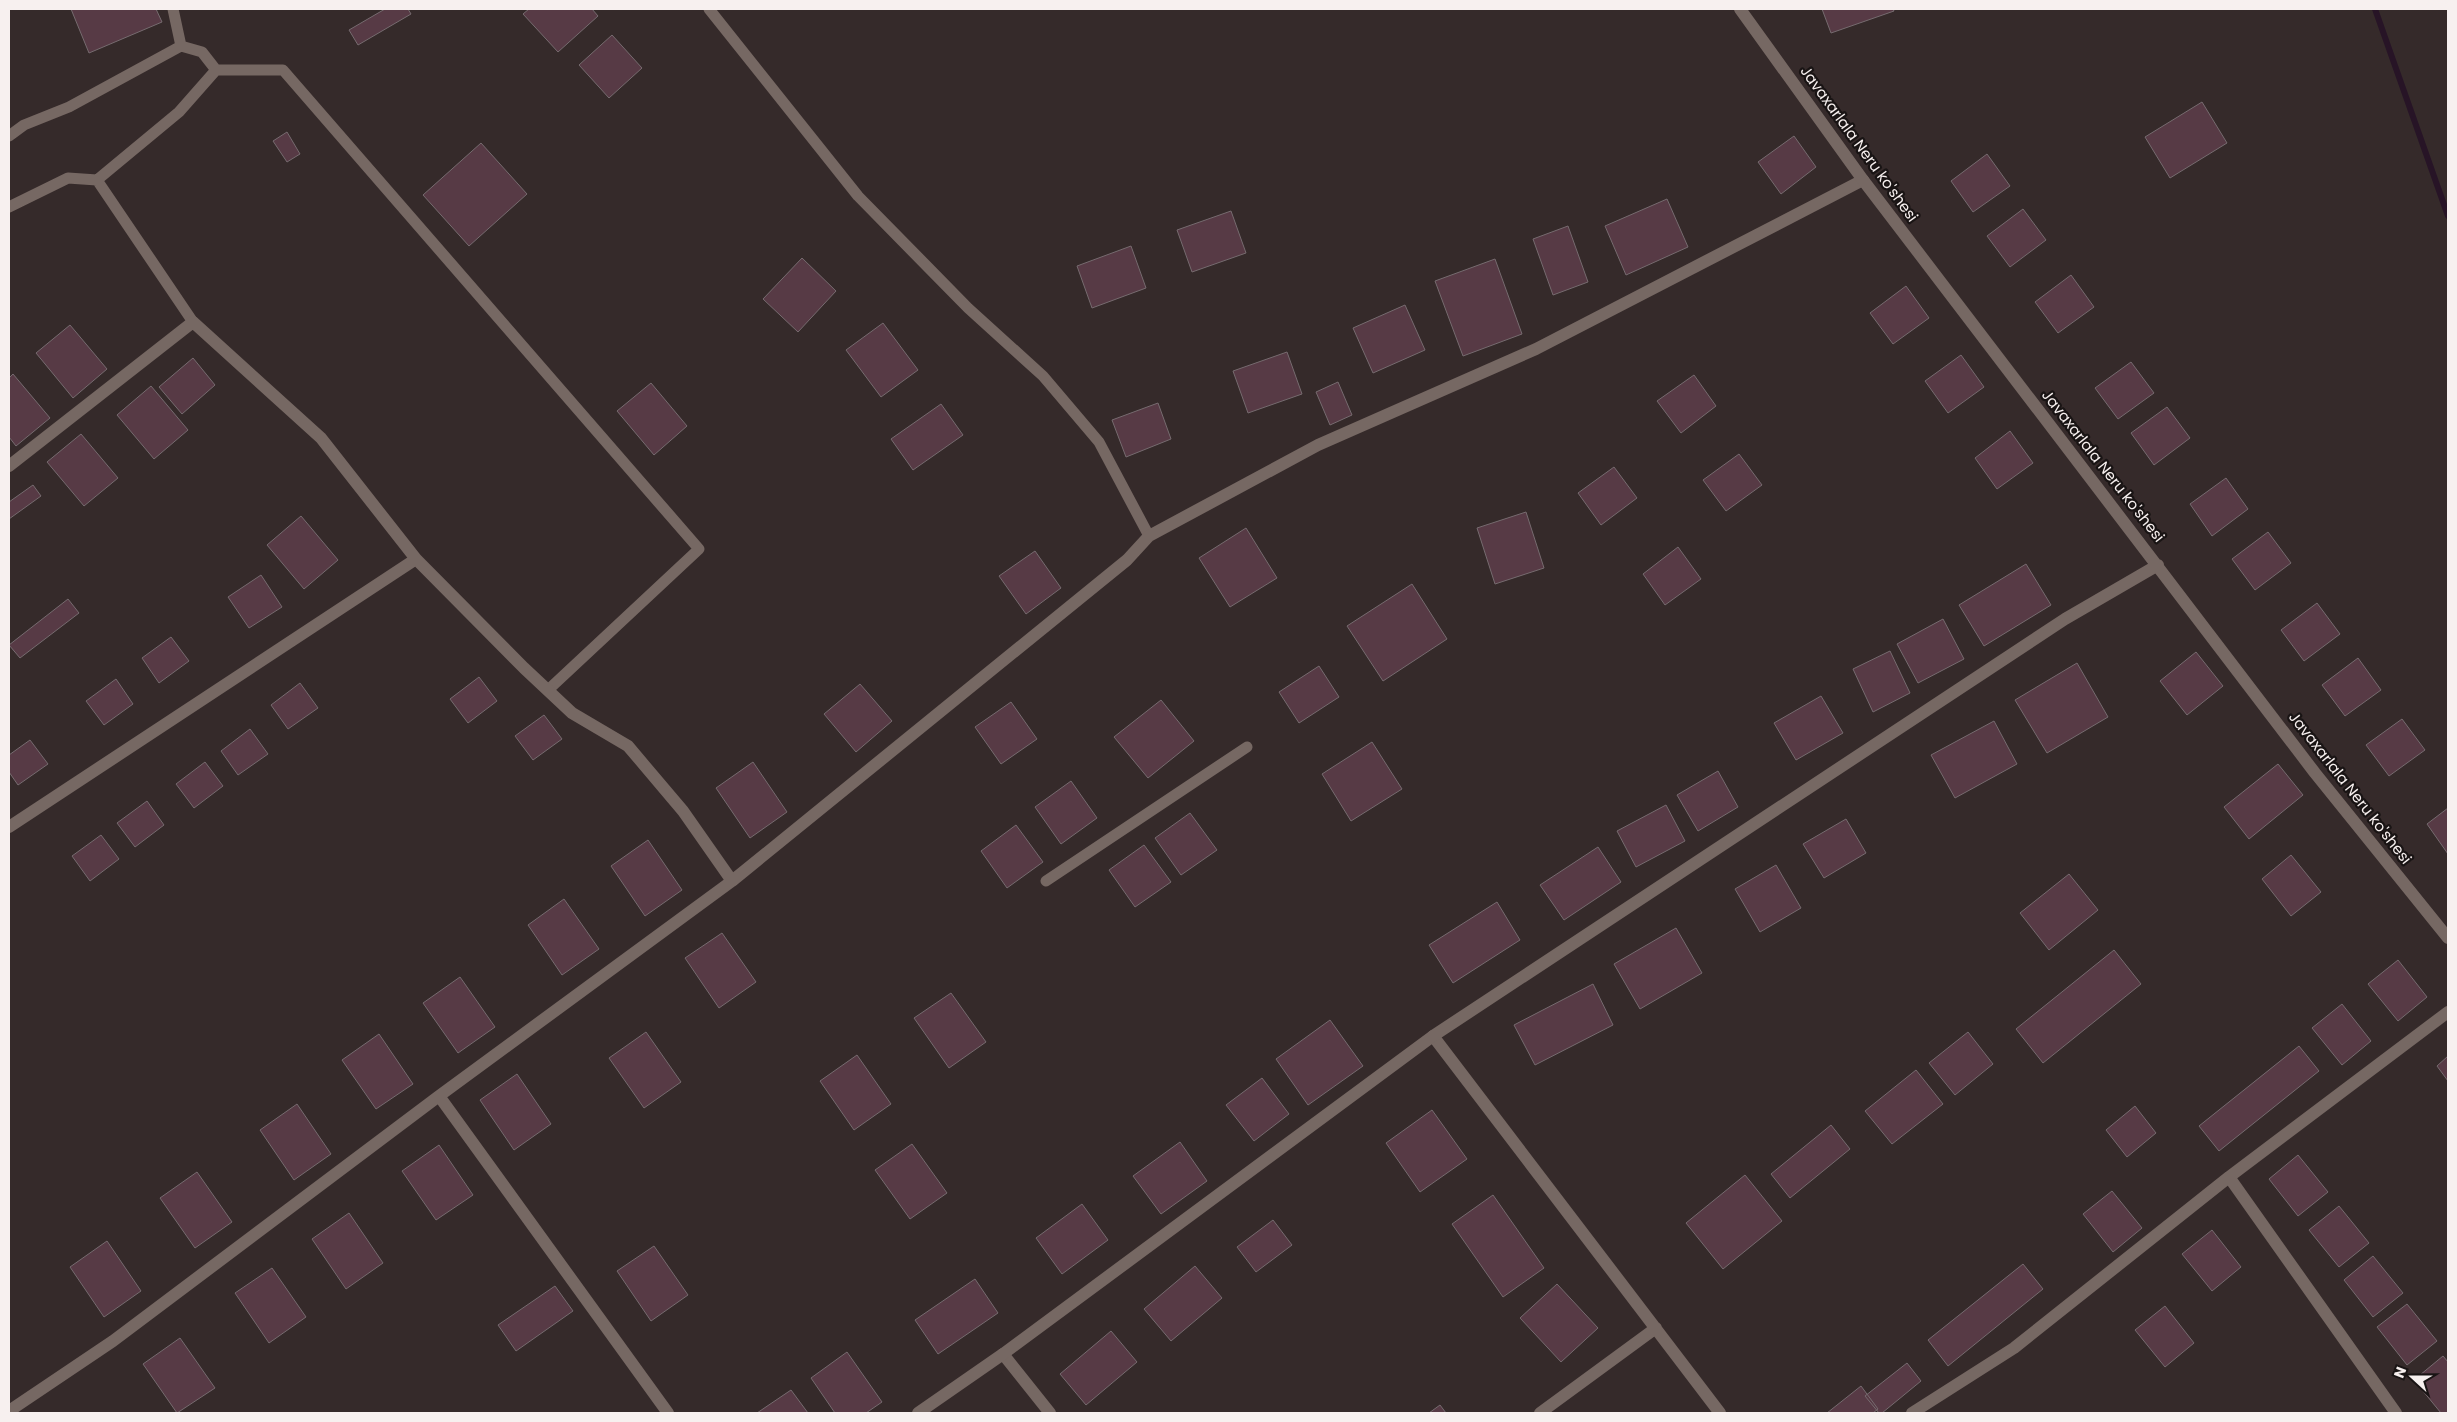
<svg xmlns="http://www.w3.org/2000/svg" width="2457" height="1422" font-family="Poppins,sans-serif">
<rect width="100%" height="100%" fill="#352a2a"/>
<g fill="none" stroke-linecap="round" stroke-linejoin="round">
<path stroke="#271426" stroke-width="6" d="M2375,9L2448,216"/>
</g>
<path fill="#573a45" stroke="#766b6f" d="M71,9H156L162,22L89,53Z
M385,9H408L411,14L358,45L349,30Z
M529,9H592L598,16L558,52L523,14Z
M1822,9H1893L1894,11L1831,33Z
M612,35L642,68L609,98L579,65Z
M2202,102L2227,143L2170,178L2145,137Z
M287,132L300,154L287,162L273,141Z
M1794,136L1816,167L1781,194L1758,162Z
M481,143L527,194L469,246L423,195Z
M1987,154L2010,186L1973,212L1951,181Z
M1667,199L1688,247L1626,275L1605,226Z
M2023,209L2046,240L2010,267L1987,236Z
M1231,211L1246,253L1192,272L1177,230Z
M1568,226L1588,282L1553,295L1533,239Z
M1131,246L1146,288L1092,308L1077,266Z
M802,258L836,291L798,332L763,299Z
M1495,259L1522,334L1463,356L1435,281Z
M2071,275L2094,307L2058,333L2035,302Z
M1906,286L1929,318L1893,344L1870,313Z
M1405,305L1425,350L1373,373L1353,328Z
M883,323L918,370L881,397L846,350Z
M70,325L107,369L73,398L36,353Z
M1287,352L1302,394L1248,413L1233,371Z
M1961,355L1984,387L1948,413L1925,381Z
M193,358L215,385L182,414L159,387Z
M2131,362L2154,393L2118,419L2095,388Z
M13,374L50,418L16,446L9,437V378Z
M1694,375L1716,406L1681,433L1657,401Z
M1338,382L1352,415L1330,425L1316,392Z
M651,383L687,426L654,455L617,411Z
M151,386L188,430L154,459L117,415Z
M1158,403L1171,439L1126,457L1112,420Z
M941,404L963,435L913,470L891,439Z
M2167,407L2190,438L2154,465L2131,433Z
M2010,431L2033,463L1997,489L1975,458Z
M81,434L118,478L84,506L47,462Z
M1739,454L1762,485L1726,511L1703,480Z
M1614,467L1637,498L1601,525L1578,493Z
M2226,478L2248,509L2212,536L2190,504Z
M33,485L41,496L9,519V502Z
M1526,512L1544,568L1495,584L1477,528Z
M301,516L338,560L304,589L267,545Z
M1246,528L1277,578L1230,607L1199,558Z
M2268,532L2291,563L2255,590L2232,559Z
M1678,547L1701,579L1665,605L1643,574Z
M1035,551L1061,588L1026,614L999,576Z
M2026,564L2051,605L1984,646L1959,605Z
M261,575L282,607L249,628L228,597Z
M1412,584L1447,639L1383,681L1347,626Z
M68,599L79,613L20,658L9,645Z
M2317,603L2340,634L2304,661L2281,630Z
M1943,619L1964,659L1918,683L1897,644Z
M171,637L189,661L159,683L142,658Z
M1890,651L1910,693L1873,712L1853,669Z
M2196,652L2223,686L2187,715L2160,681Z
M2358,658L2381,690L2345,716L2322,685Z
M2077,663L2108,717L2047,753L2015,700Z
M1319,666L1339,697L1299,723L1279,692Z
M479,677L497,701L468,723L450,699Z
M116,679L133,704L104,725L86,701Z
M300,683L318,708L288,729L271,705Z
M860,684L892,721L856,752L824,714Z
M1821,696L1843,733L1796,760L1774,723Z
M1161,700L1194,741L1148,778L1114,737Z
M1011,702L1037,739L1001,764L975,727Z
M544,715L562,739L533,760L515,736Z
M2402,719L2425,750L2389,776L2366,745Z
M1994,721L2017,764L1955,798L1931,755Z
M250,729L268,754L238,775L221,751Z
M30,740L48,764L18,785L9,772V755Z
M1372,742L1402,789L1351,821L1322,774Z
M205,762L223,786L194,808L176,784Z
M753,762L787,812L750,838L716,788Z
M2278,764L2303,795L2249,839L2224,807Z
M1718,771L1738,807L1698,831L1677,795Z
M1071,781L1097,818L1061,844L1035,807Z
M147,801L164,825L135,847L117,823Z
M1666,805L1685,841L1636,867L1617,831Z
M2448,808V854L2427,824Z
M1190,813L1217,850L1181,875L1155,838Z
M1846,819L1866,853L1824,878L1803,844Z
M1016,825L1043,862L1007,888L981,851Z
M101,835L119,859L90,881L72,856Z
M648,840L682,890L645,916L611,866Z
M1144,845L1171,882L1135,907L1109,870Z
M1598,847L1621,882L1564,920L1540,885Z
M2291,855L2321,892L2291,916L2262,879Z
M1776,865L1801,908L1760,932L1735,889Z
M2069,874L2098,910L2049,950L2020,913Z
M564,899L599,949L562,975L528,925Z
M1497,902L1520,940L1453,983L1429,945Z
M1676,928L1702,973L1640,1009L1614,964Z
M722,933L756,982L719,1008L685,958Z
M2114,950L2141,984L2043,1063L2016,1029Z
M2398,960L2427,997L2398,1021L2368,984Z
M460,977L495,1027L458,1053L423,1003Z
M1593,984L1613,1025L1535,1065L1514,1025Z
M951,993L986,1042L949,1068L914,1018Z
M2342,1004L2371,1041L2342,1065L2312,1028Z
M1330,1020L1363,1066L1308,1105L1276,1059Z
M646,1032L681,1082L644,1108L609,1058Z
M1968,1032L1993,1064L1955,1095L1929,1063Z
M379,1034L413,1084L376,1109L342,1060Z
M2299,1046L2319,1071L2219,1151L2199,1126Z
M857,1055L891,1104L854,1130L820,1081Z
M2448,1056V1081L2437,1066Z
M1916,1070L1943,1104L1892,1144L1865,1111Z
M517,1074L551,1124L514,1150L480,1100Z
M1262,1078L1289,1114L1254,1141L1226,1105Z
M297,1104L331,1154L294,1180L260,1130Z
M2135,1106L2156,1133L2127,1157L2106,1130Z
M1432,1110L1467,1159L1420,1192L1386,1143Z
M1831,1125L1850,1149L1790,1198L1771,1174Z
M1180,1142L1207,1181L1161,1214L1133,1176Z
M912,1144L947,1193L910,1219L875,1170Z
M439,1145L473,1195L436,1220L402,1171Z
M2298,1155L2328,1192L2298,1216L2269,1179Z
M197,1172L232,1222L195,1248L160,1198Z
M1745,1175L1782,1221L1723,1269L1686,1223Z
M2112,1191L2142,1228L2113,1252L2083,1214Z
M1493,1195L1544,1268L1503,1297L1452,1224Z
M1082,1204L1108,1240L1062,1274L1036,1238Z
M2339,1206L2369,1243L2339,1267L2309,1230Z
M349,1213L383,1263L346,1289L312,1239Z
M1273,1220L1292,1245L1256,1272L1237,1247Z
M2212,1230L2241,1267L2212,1291L2182,1254Z
M107,1241L141,1291L104,1317L70,1267Z
M654,1246L688,1295L651,1321L617,1271Z
M2373,1256L2403,1293L2373,1317L2344,1280Z
M2023,1264L2043,1289L1948,1366L1928,1340Z
M1195,1266L1222,1298L1171,1341L1144,1309Z
M272,1268L306,1317L269,1343L235,1293Z
M975,1279L998,1313L938,1354L915,1320Z
M1557,1284L1598,1328L1561,1362L1520,1318Z
M555,1286L573,1311L516,1351L498,1325Z
M2407,1304L2437,1341L2407,1365L2377,1327Z
M2165,1306L2194,1343L2165,1367L2135,1330Z
M1111,1331L1137,1362L1086,1405L1060,1374Z
M180,1338L215,1388L177,1413L143,1364Z
M847,1352L882,1402L866,1413H835L811,1378Z
M2443,1356L2448,1362V1413H2441L2414,1380Z
M1907,1363L1921,1381L1882,1413H1879L1865,1396Z
M1861,1386L1878,1409L1873,1413H1827Z
M791,1390L808,1413H757Z
M1440,1405L1446,1413H1429Z"/>
<g fill="none" stroke-linecap="round" stroke-linejoin="round">
<path stroke="#766863" stroke-width="11" d="M173,9L181,46
M709,9L858,196L968,308L1043,376L1099,442L1149,536
M9,136L24,125L69,107L181,46L202,52L216,70
M97,180L193,322
M9,207L68,178L97,180L179,112L216,70H283L699,549L548,690
M1046,881L1247,747"/>
<path stroke="#766863" stroke-width="12" d="M9,466L193,322L321,438L416,559L524,668L572,713L628,746L683,811L732,881
M9,827L416,559
M1433,1036L1720,1413
M439,1096L668,1413
M2229,1177L2396,1413
M1003,1354L1050,1413
M9,1411L113,1341L439,1096L732,881L1127,560L1149,536L1318,445L1536,349L1863,180
M1540,1413L1656,1328
M1912,1413L2014,1348L2229,1177L2448,1012"/>
<path stroke="#766863" stroke-width="12" d="M1740,9L1863,180L2315,773L2448,938
M918,1413L1003,1354L1433,1036L2065,619L2158,565"/>
</g>
<g text-anchor="middle" stroke-width="4.5" stroke-linejoin="round" paint-order="stroke">
<g font-size="15" fill="#f7f0ef" stroke="#191414">
<text transform="translate(1859 144) rotate(54)" y="5">Javaxarlala Neru ko'shesi</text>
<text transform="translate(2103 466) rotate(52)" y="5">Javaxarlala Neru ko'shesi</text>
<text transform="translate(2350 788) rotate(52)" y="5">Javaxarlala Neru ko'shesi</text>
</g>
</g>
<rect width="2457" height="1422" fill="none" stroke="#f7f0ef" stroke-width="20"/>
<g transform="translate(2412 1377) rotate(291)" stroke="#191414" stroke-width="4" paint-order="stroke">
<path d="M0-4L9 19L0 12L-9 19Z" fill="#f7f0ef"/>
<text y="-8" font-size="14" font-weight="bold" text-anchor="middle" fill="#f7f0ef">N</text>
</g>
</svg>
